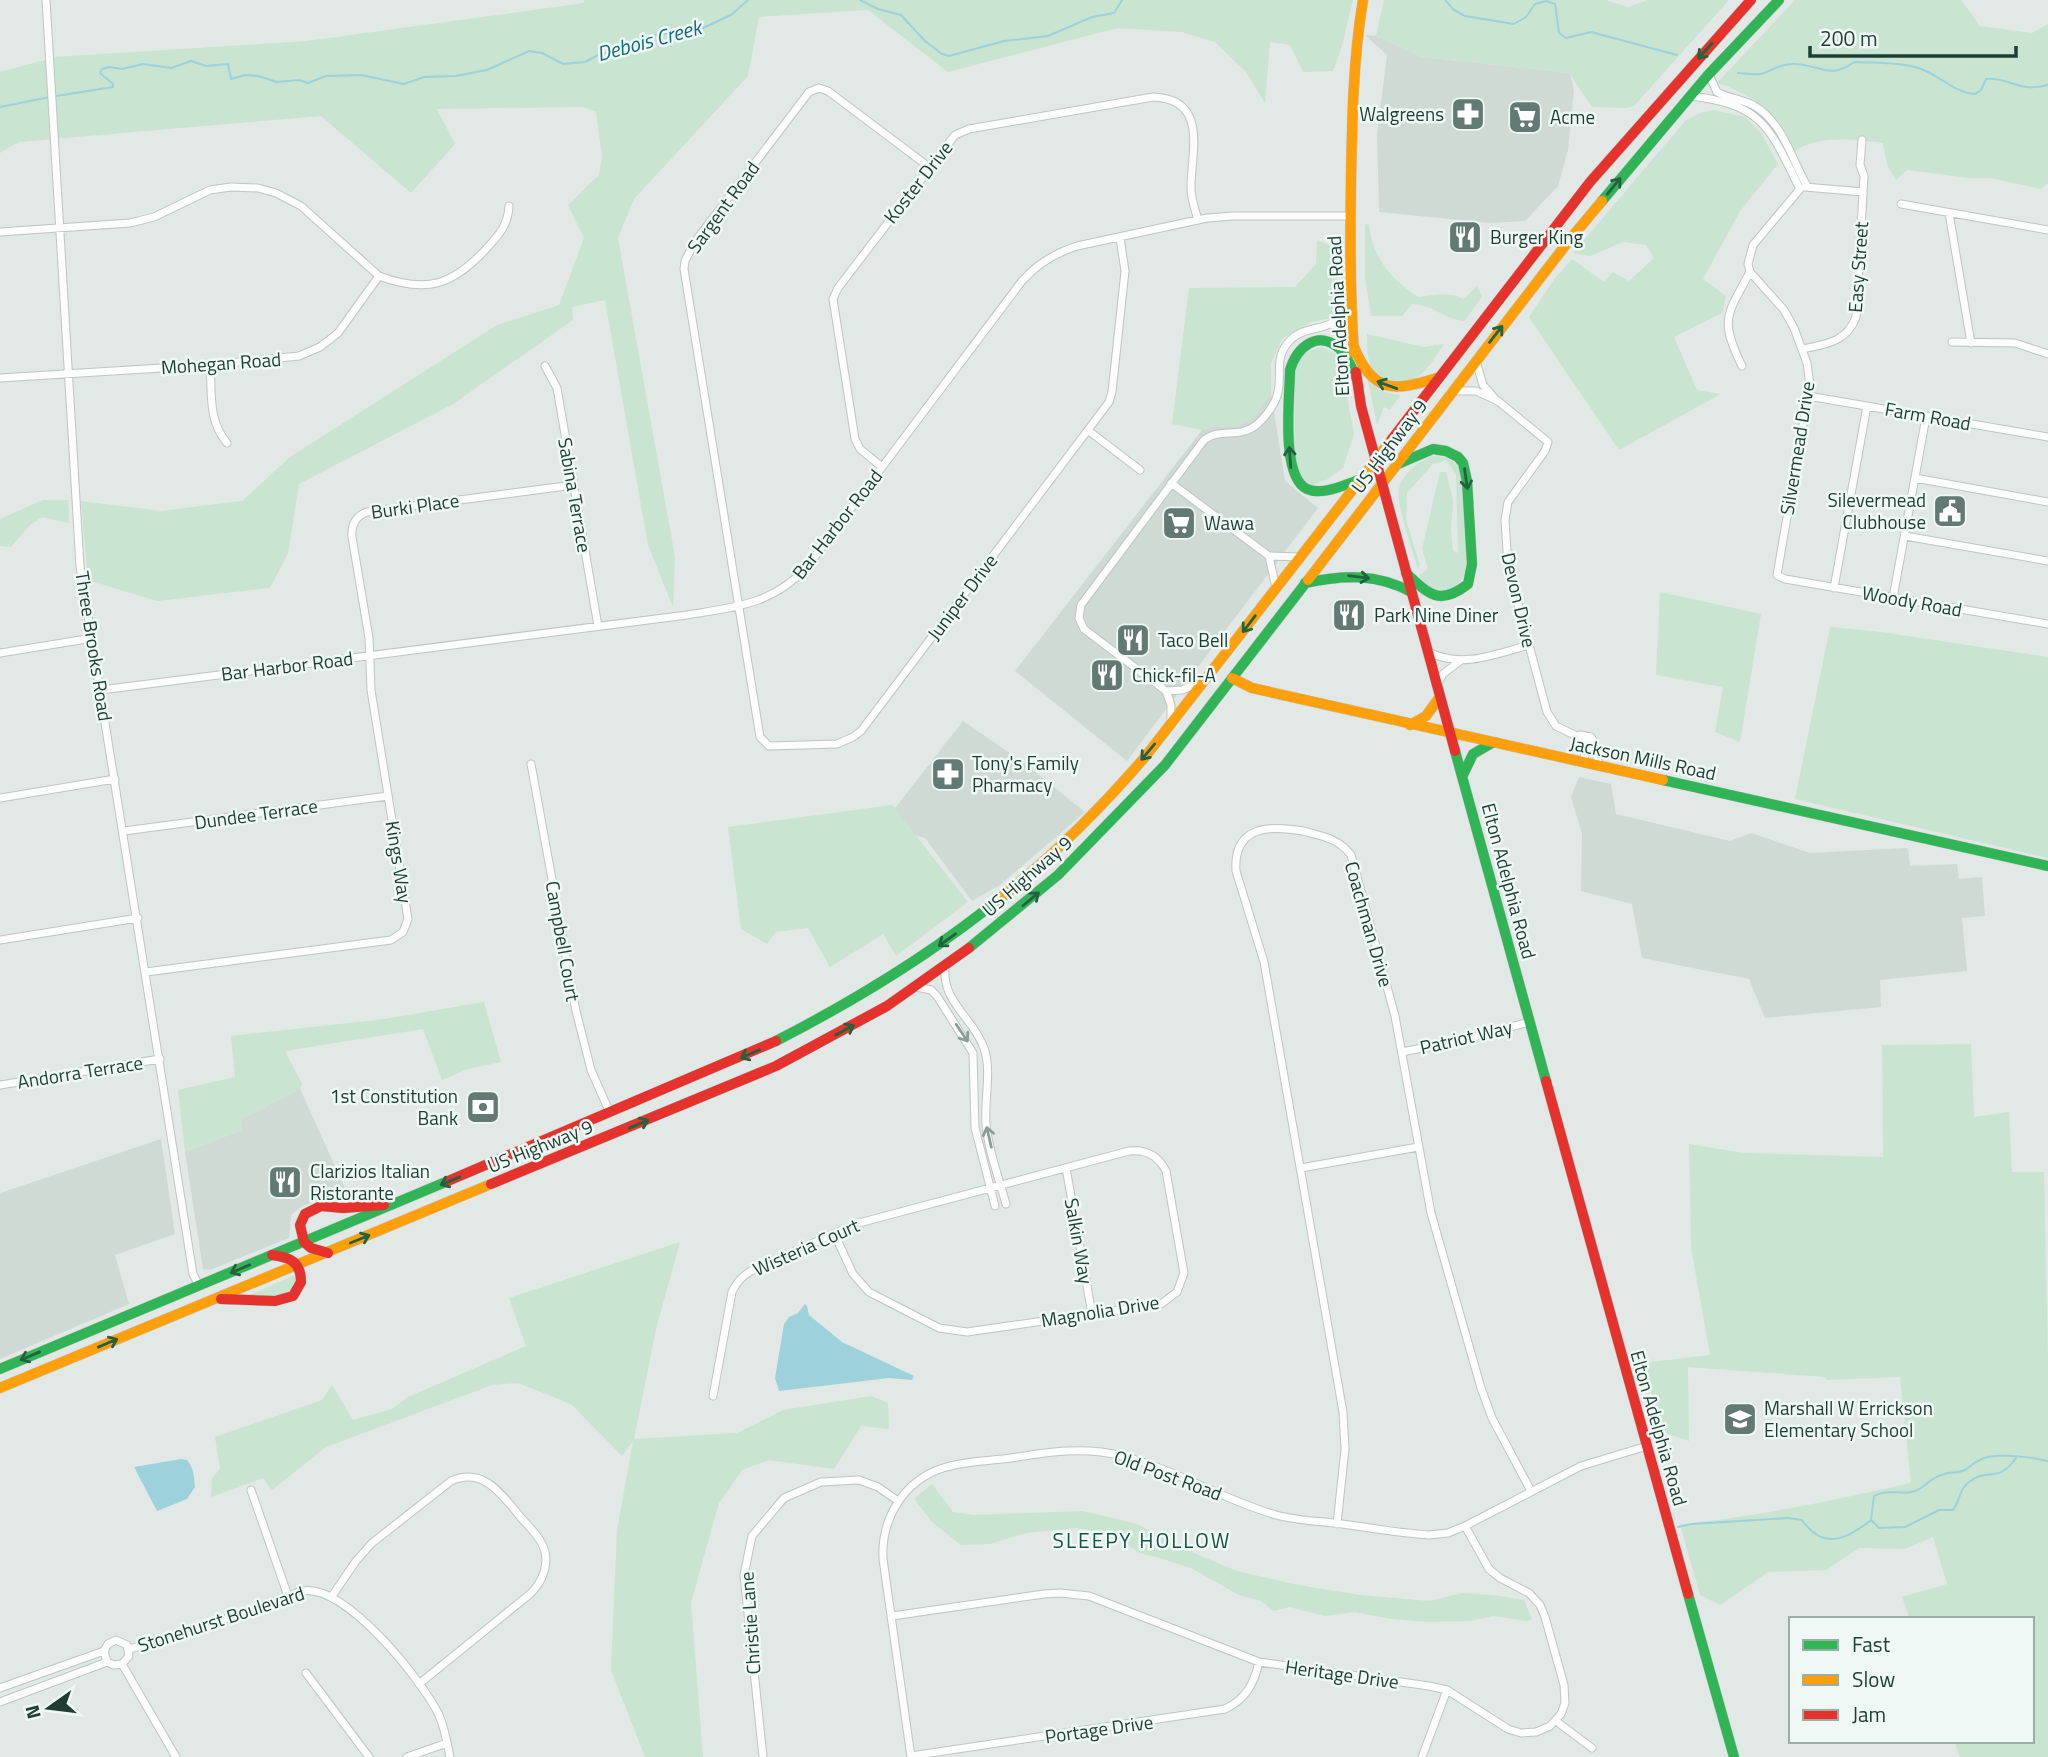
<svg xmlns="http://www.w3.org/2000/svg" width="2048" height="1757" font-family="'Titillium Web',sans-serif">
<rect width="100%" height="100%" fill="#e2e8e5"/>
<path fill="#cfdad5" d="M1365,35L1376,36L1422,57L1570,73L1574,91L1568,150L1558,186L1525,221L1489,223L1379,212L1377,135L1387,55Z
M1271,393L1285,481L1318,508L1127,761L1015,671L1202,430L1214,426L1235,427L1253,418Z
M963,721L1024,763L1085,812L1000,885L972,901L925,838L909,834L892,812Z
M1579,777L1611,784L1616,814L1730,841L1751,833L1810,853L1906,848L1908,849L1910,866L1957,864L1959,879L1982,877L1985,916L1962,918L1967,971L1880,980L1881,1007L1765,1018L1749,979L1642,958L1632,904L1581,891L1582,834L1571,797Z
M300,1089L349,1197L317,1201L302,1206L291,1215L289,1238L210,1270L203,1269L185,1152L242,1130L240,1120Z
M161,1139L175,1234L115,1255L129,1304L0,1359V1193Z"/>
<path fill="#c9e4d1" d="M584,0H1353L1342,46L1333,71L1303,72L1290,45L1270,42L1265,103L1246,72L1215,42L1182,32L1117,28L948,72L868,10L759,17L748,76L634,199L618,238L675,557L673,607L648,545L605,300L572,307L573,320L453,404L299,484L288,553L270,588L157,601L88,580L81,501L162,511L242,501L290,457L497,325L559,305L584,238L568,205L599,175L602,156L596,112L583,107L437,109L455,144L411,193L321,116L19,142L0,153V72L56,57L307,41L584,3Z
M1384,0H1606L1628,7L1648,0H1729L1634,106L1627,108L1592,107L1569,73L1422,57L1376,36Z
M1795,0H1961L1980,26L2032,33L2048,24V183L2041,189L1990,178H1970L1907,170L1896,180L1887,165L1883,143C1856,140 1817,134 1794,152C1789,141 1784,126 1775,117C1764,104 1734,87 1717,83Z
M1713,110L1745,117L1761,133L1778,164L1740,211L1703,279L1726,296L1722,313L1674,337L1697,390L1721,394L1619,450L1529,317L1555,278L1572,259L1604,282L1613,272L1629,281L1654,258L1646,245L1623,242L1590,256L1573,253L1686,120L1700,113Z
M1365,224L1369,225C1373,259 1390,278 1418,297C1435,295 1448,291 1464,299L1477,286L1482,297L1464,321C1443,319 1436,306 1412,304L1402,316H1371L1365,277Z
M1317,240L1334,247L1336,317L1311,322L1283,338L1271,363V393L1253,418L1235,427L1214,426L1202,430L1172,424L1189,288L1295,287L1316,264Z
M1367,334L1424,347L1444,344C1436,356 1429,369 1416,378C1409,383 1399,386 1391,384C1367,378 1367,354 1367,334Z
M1321,347L1335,354L1343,375L1354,434L1343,468L1328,479L1312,485L1304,482L1294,466L1295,363L1307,352Z
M1368,381C1378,390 1387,394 1400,395L1390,410L1384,407L1377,425Z
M1433,456C1446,456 1455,460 1462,472L1467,564C1463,594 1432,603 1419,575L1428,569L1422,549L1440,472H1446L1453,500L1451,530L1453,551L1458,553L1456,474L1446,460L1433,464L1407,493L1406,520L1420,565L1418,569C1413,552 1396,505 1399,489C1401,475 1420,460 1433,456Z
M43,500H68L69,523L42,517L30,525L11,547L0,546V519Z
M1660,592L1761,614L1740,742L1715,732L1723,687L1656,675Z
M1830,627L1881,632L2048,657V858L1795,799Z
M892,805L968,902L896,956L883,934L830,967L808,928L776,932L767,944L741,929L728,827Z
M484,1002L501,1062L468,1069L442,1080L423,1029L285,1051L302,1084L300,1089L240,1120L242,1130L185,1152L178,1090L235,1077L231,1036L385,1019Z
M1971,1044L1974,1117L2009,1112L2012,1172H2044L2048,1360V1757H1960L1954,1741H2032V1619H1910L1902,1597L1947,1584L1933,1537L1905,1549L1859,1548L1826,1570L1768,1572L1720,1605L1700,1595L1680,1524C1758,1517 1835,1500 1911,1483L1900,1377L1827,1380L1824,1377L1688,1367L1689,1441L1663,1432L1643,1363L1710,1355L1691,1247L1689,1144L1744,1153L1883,1157L1882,1045Z
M680,1242L656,1329L634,1439L737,1433L783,1410L871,1396L888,1403L889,1429L861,1426L834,1469L769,1460L742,1470L719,1503L691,1602L703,1757H645L611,1670L617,1531L633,1441L622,1456L571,1404L518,1383L492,1385L326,1447L272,1490L263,1478L211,1497L212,1478L220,1469L215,1437L322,1400L332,1385L353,1420L392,1409L408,1397L526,1346L509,1298Z
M295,1275L296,1285L284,1297L250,1295Z
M932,1484L953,1512L973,1515L1083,1511L1137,1524L1189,1551L1237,1571L1298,1585L1360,1595L1429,1601L1463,1593L1494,1595L1524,1600L1532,1619L1528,1621L1493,1616L1470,1621L1430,1622L1391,1619L1355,1612L1325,1616L1289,1607L1274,1611L1261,1601L1239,1595L1191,1568L1160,1558L1139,1553L1114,1535L1076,1528L1026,1533L990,1544L961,1545L932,1522L914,1499Z"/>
<path fill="#9dd2dc" d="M805,1304L807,1306L809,1315L842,1342L914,1376L912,1380L889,1378L779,1391L775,1378L784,1324L789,1317L798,1313Z
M181,1459L187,1460C194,1468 194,1477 195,1487L187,1499L157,1511L134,1467Z"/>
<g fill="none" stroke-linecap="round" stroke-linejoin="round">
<path stroke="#9dd2dc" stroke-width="2" d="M860,0L878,9L901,15L925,41L942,54L949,56L1004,41L1048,36L1092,17L1114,13L1122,0
M1445,0L1454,10L1465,16L1514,24L1526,17L1535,4L1546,1L1555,4L1559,33L1566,38L1591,32L1677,55
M1738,73C1745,73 1754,75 1760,74C1772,71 1779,64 1792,64C1818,63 1829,81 1854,62C1874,63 1896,62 1915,67C1937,72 1953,93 1975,94L1981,90L1986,79C2010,77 2018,93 2048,85
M56,96L113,87V84L100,73L102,69L109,67L122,69L143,64L171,68L191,61L206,66L228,64L231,79L245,75L258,76L277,82L299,80L308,83L326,76L361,75L404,84L424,77L456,76L487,70L529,51L542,53L563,64L585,62L600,54L620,50L638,39H650L655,35L703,28L731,15L748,0
M0,107L50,97
M2016,1458C1998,1484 1988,1467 1969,1482C1959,1489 1960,1501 1953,1510H1939L1905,1527L1879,1528L1871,1520L1874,1496C1888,1487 1908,1498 1921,1488C1930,1482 1931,1478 1944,1474C1950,1472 1959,1473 1965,1470C1972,1465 1979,1458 1988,1457C2005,1454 2032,1457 2048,1461
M1678,1527L1692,1524L1788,1518L1802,1520C1823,1550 1845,1540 1870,1521"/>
<g stroke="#bfc5c2" stroke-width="9">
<path id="street" d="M46,0L80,566L193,1274L199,1286
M1709,75L1717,92C1728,98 1741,99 1753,105C1783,122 1791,158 1807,186
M1690,96C1764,104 1770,129 1800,189
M929,167L828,91L819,88L809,92L694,243L685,261L684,269L760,737L769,746L837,744L853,737L861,731L1109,402L1112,392L1125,271L1120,238
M1805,187L1863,192
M1800,189L1753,245L1748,264L1750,272L1784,310L1794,328L1807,363L1810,386L1808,396L1777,575L1785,579L2048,624
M1901,204L2048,230
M1949,213L1971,343
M0,232L130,223L154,217L210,190L231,187L258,188L276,193L301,206L379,276C427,294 453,285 487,248C499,235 508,225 509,206
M1330,324L1340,326L1354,336
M1952,342L2015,343L2048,354
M1803,349C1826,344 1847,342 1856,317L1864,176L1860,165L1862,140
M1476,361L1483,385L1497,401
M210,365C212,393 208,421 227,443
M545,366L557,388L598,626
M1742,366C1719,319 1727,315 1750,272
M0,378L210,365L299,356L320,347L338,333L379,276
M1454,391H1476L1498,401L1548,442L1545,451L1508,502L1505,520L1508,567L1547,712L1556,726L1587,741L1589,749L1581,762
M1808,396L2048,437
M1089,431L1140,470
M882,467L860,449L855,439L833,299L838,288L955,135L969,129L1153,97C1209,99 1191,152 1191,188C1191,199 1195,209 1198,220
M1915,478L2048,502
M1171,483L1269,556L1300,557
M1905,536L2048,561
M1269,556L1276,588
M1834,588L1867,406
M1893,598L1926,417
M1429,652C1461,669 1496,654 1529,645
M0,653L93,638
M1437,685L1443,674L1460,661
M101,690L687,615C735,607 772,605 807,567L1022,281C1037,264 1055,253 1077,246L1207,218L1234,216H1351
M1166,691L1182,690L1202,682
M1171,723V705L1166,691L1084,629L1079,618L1081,605L1204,440C1219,428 1239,438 1255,426C1263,420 1274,406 1277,396C1283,377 1274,360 1287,344C1299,328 1314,331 1330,324C1338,320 1345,312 1351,306
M1580,735L1591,737C1597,745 1595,757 1600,766
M531,764L576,1011L591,1070L610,1113
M0,798L115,779
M124,831L388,796
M0,940L138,918
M945,967C942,1003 973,1017 984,1048C992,1071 984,1100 986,1124C988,1150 999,1178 1006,1204
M146,972L391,940L403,932L408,919L371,690L369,638L352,537C351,524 356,516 367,512L574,485
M917,987L931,990L937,996L973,1053L975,1128L995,1206
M1402,1052L1462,1040L1529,1022
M0,1085L160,1059
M1066,1168L1092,1314
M1301,1168L1418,1147
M713,1396L732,1292C736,1283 742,1276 751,1271L851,1226L859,1223L1129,1151C1146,1149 1158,1155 1166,1171L1184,1273L1177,1292L1161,1304L967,1332L939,1328L869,1292L853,1274L834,1233
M251,1490L288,1596
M1337,1524L1345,1449L1343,1412L1264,962L1236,871C1233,826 1269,825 1303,831C1322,836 1338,838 1351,855L1395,1016L1431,1213L1481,1388L1492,1418L1531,1491
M332,1596L356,1561L372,1543L451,1481C482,1467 500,1492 518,1514C525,1523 537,1533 542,1544C551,1561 543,1582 530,1594L419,1684
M892,1616L1044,1594L1060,1593L1089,1596L1259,1662L1429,1686L1447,1690L1508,1729L1521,1733L1536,1732L1550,1726L1561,1714L1565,1703L1564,1685L1545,1617L1540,1605L1529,1593L1500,1578L1489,1569L1465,1526
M129,1649L182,1635L302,1591C344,1582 422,1680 439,1715C445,1729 447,1743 450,1757
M122,1664L176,1757
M306,1673L369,1757
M0,1688L104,1651L108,1644L116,1640L127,1645L129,1656L122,1664L114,1665L107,1662L104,1651
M0,1702L107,1662
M1556,1721L1592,1748
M911,1756L1225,1709C1246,1699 1254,1684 1259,1662
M407,1757L447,1743
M763,1757L744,1575L752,1536L784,1498L821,1482L859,1480L878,1487L898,1501
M911,1757L883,1559C881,1519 903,1481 943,1468C964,1461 989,1461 1011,1458C1048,1452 1085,1446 1122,1456C1175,1469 1223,1500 1276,1515C1294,1520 1315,1521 1334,1523C1366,1527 1397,1533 1429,1535L1448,1533L1465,1526L1581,1466L1647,1446
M1422,1757L1447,1690"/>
</g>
<g stroke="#bdc6c3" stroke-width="11">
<path id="fast" d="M1602,201L1708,75L1779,0
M1357,379C1352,369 1348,357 1340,349C1318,329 1297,347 1290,370C1290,396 1280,476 1307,489C1322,496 1344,485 1359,480
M1398,464L1433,449L1446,451L1458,457L1463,463L1467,481L1472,564L1468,584C1440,606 1429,595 1406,573
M1305,583C1342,575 1377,573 1411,592
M1455,751L1546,1081
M1462,777L1473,754L1492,743
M1663,780L2048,866
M969,948L1058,875L1165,765L1308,580
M776,1041C856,1000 933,953 1003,896
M0,1369L448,1181
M1688,1594L1734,1757"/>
</g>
<g stroke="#bdc6c3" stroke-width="11">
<path id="slow" d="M1354,347C1373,393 1393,392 1437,378
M1354,353C1350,296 1350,239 1351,182C1352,121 1353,60 1363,0
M1308,580L1571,238L1602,201
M1232,678L1252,688L1663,780
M1410,725L1426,716L1439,698
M1003,896C1055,854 1102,807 1145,757L1392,439
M0,1388L491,1184"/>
</g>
<g stroke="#bdc6c3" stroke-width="11">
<path id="jam" d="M1356,372L1361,406L1455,751
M1392,439L1590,182L1751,0
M1546,1081L1688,1594
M448,1181L776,1041
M491,1184L776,1066L887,1006L969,948
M328,1253L311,1248L304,1242L300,1225L305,1214L321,1206L343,1208L384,1205
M221,1299L275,1301L293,1296L301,1282C301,1262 290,1257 272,1255"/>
</g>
<use href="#street" stroke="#fbfcfb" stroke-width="7"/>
<use href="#fast" stroke="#30b455" stroke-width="10"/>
<use href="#slow" stroke="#ff9f0a" stroke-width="10"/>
<use href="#jam" stroke="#e5322d" stroke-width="10"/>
</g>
<defs><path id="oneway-shaft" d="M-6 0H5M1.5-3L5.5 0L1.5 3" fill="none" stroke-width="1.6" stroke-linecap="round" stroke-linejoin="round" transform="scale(1.75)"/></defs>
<g stroke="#23613f">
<use href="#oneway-shaft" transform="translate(1705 51) rotate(132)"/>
<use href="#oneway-shaft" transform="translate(1614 186) rotate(-51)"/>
<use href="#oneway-shaft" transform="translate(1496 334) rotate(-52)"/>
<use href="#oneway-shaft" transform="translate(1387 385) rotate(-160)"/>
<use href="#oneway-shaft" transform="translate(1290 457) rotate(-94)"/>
<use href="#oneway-shaft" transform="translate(1466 479) rotate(82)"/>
<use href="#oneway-shaft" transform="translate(1359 577) rotate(7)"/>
<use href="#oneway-shaft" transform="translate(1249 624) rotate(127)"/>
<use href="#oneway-shaft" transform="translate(1148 752) rotate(130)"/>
<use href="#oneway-shaft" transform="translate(1031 899) rotate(-40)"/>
<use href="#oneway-shaft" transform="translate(947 940) rotate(144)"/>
<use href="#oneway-shaft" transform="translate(845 1030) rotate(-29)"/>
<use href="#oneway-shaft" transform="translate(750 1054) rotate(156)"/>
<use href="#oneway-shaft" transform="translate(639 1124) rotate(-23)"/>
<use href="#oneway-shaft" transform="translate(450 1181) rotate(157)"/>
<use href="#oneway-shaft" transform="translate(360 1239) rotate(-22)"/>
<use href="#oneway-shaft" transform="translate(240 1269) rotate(157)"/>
<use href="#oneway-shaft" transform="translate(108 1343) rotate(-23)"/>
<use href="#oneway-shaft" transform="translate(30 1356) rotate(157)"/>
</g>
<g stroke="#8c9c98">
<use href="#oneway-shaft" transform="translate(962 1033) rotate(56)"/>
<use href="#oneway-shaft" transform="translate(989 1137) rotate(-103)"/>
</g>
<defs>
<g id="pharmacy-square" transform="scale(1.75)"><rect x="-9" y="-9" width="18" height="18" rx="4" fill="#637973" stroke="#eff8f4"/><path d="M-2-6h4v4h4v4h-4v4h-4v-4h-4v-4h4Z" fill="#fff"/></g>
<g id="supermarket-square" transform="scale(1.75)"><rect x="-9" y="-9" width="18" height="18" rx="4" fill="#637973" stroke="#eff8f4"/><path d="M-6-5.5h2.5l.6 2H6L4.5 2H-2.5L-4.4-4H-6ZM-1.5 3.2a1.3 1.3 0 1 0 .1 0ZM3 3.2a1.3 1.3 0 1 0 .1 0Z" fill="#fff"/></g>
<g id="restaurant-square" transform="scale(1.75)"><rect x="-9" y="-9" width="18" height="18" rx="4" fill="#637973" stroke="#eff8f4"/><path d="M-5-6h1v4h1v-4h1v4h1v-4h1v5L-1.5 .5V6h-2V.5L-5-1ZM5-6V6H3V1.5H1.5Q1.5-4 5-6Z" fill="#fff"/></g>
<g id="civic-square" transform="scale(1.75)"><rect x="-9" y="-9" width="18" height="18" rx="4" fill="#637973" stroke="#eff8f4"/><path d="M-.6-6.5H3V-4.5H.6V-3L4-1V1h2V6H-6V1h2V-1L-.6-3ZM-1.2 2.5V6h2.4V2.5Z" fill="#fff"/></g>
<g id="bank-square" transform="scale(1.75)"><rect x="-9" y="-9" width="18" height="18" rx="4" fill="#637973" stroke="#eff8f4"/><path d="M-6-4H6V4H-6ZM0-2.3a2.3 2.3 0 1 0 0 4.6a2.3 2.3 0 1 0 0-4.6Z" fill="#fff"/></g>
<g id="school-square" transform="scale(1.75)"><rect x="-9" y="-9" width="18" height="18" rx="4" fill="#637973" stroke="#eff8f4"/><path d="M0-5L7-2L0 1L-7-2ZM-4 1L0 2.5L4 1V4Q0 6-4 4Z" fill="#fff"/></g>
</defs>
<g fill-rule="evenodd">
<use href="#pharmacy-square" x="1468" y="114"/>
<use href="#supermarket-square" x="1525" y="117"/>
<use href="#restaurant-square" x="1465" y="237"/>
<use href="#civic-square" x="1950" y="511"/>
<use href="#supermarket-square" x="1179" y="523"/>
<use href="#restaurant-square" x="1349" y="615"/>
<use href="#restaurant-square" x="1133" y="640"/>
<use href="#restaurant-square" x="1107" y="675"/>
<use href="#pharmacy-square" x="948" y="774"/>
<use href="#bank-square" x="483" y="1107"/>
<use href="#restaurant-square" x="285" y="1182"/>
<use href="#school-square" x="1740" y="1419"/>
</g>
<g text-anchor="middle" stroke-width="5" stroke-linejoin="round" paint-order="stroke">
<g font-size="19" fill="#1e3d35" stroke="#eff8f4" text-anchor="start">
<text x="1444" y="121" text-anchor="end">Walgreens</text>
<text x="1550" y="124">Acme</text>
<text x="1490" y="244">Burger King</text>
<text x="1926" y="507" text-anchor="end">Silevermead<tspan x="1926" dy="22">Clubhouse</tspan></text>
<text x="1204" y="530">Wawa</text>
<text x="1374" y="622">Park Nine Diner</text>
<text x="1158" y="647">Taco Bell</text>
<text x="1132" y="682">Chick-fil-A</text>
<text x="972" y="770">Tony's Family<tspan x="972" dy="22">Pharmacy</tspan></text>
<text x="458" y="1103" text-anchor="end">1st Constitution<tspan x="458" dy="22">Bank</tspan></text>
<text x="310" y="1178">Clarizios Italian<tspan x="310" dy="22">Ristorante</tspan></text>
<text x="1764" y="1415">Marshall W Errickson<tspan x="1764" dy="22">Elementary School</tspan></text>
</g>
<g font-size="19" fill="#1e3d35" stroke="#eff8f4">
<text transform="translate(918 182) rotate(-52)" y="7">Koster Drive</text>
<text transform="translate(723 207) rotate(-54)" y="7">Sargent Road</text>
<text transform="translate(1858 267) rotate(-86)" y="7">Easy Street</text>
<text transform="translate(1338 316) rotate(-93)" y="7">Elton Adelphia Road</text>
<text transform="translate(221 363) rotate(-4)" y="7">Mohegan Road</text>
<text transform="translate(1928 416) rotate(10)" y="7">Farm Road</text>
<text transform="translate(1389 446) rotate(-53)" y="7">US Highway 9</text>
<text transform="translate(1797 448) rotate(-81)" y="7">Silvermead Drive</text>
<text transform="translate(575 495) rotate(80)" y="7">Sabina Terrace</text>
<text transform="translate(415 506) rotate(-8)" y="7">Burki Place</text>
<text transform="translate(837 524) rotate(-52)" y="7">Bar Harbor Road</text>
<text transform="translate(962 597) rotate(-53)" y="7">Juniper Drive</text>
<text transform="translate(1519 600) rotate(77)" y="7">Devon Drive</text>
<text transform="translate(1912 601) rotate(10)" y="7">Woody Road</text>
<text transform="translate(94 646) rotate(81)" y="7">Three Brooks Road</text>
<text transform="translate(287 666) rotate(-7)" y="7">Bar Harbor Road</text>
<text transform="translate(1643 758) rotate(12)" y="7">Jackson Mills Road</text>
<text transform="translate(256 814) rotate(-8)" y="7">Dundee Terrace</text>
<text transform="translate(399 862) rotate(81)" y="7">Kings Way</text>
<text transform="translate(1027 876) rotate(-41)" y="7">US Highway 9</text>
<text transform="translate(1509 881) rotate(75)" y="7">Elton Adelphia Road</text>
<text transform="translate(1369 924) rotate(74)" y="7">Coachman Drive</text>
<text transform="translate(563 941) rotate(80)" y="7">Campbell Court</text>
<text transform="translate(1466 1037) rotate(-13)" y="7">Patriot Way</text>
<text transform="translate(80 1072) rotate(-9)" y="7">Andorra Terrace</text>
<text transform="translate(540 1146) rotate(-22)" y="7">US Highway 9</text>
<text transform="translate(1079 1241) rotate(80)" y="7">Salkin Way</text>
<text transform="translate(806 1247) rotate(-24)" y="7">Wisteria Court</text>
<text transform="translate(1100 1311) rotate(-9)" y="7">Magnolia Drive</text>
<text transform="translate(1659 1428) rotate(74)" y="7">Elton Adelphia Road</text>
<text transform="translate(1168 1475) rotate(20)" y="7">Old Post Road</text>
<text transform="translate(221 1619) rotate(-18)" y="7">Stonehurst Boulevard</text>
<text transform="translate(750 1623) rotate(-94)" y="7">Christie Lane</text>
<text transform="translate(1342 1674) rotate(8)" y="7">Heritage Drive</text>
<text transform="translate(1099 1729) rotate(-8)" y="7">Portage Drive</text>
</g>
<g font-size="21" font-style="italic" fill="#116c80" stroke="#eff8f4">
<text transform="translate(649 41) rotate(-15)" y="7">Debois Creek</text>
</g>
<g font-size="21" letter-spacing="2" fill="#175244" stroke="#eff8f4">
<text x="1142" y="1548">SLEEPY HOLLOW</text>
</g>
</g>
<rect x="1789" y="1617" width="245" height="126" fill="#eff8f4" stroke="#9bada8" stroke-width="2"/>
<rect x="1803" y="1640" width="35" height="10" fill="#30b455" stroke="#9bada8" stroke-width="2"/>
<text x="1852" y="1652" font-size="21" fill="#1e3d35">Fast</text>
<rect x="1803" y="1675" width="35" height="10" fill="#ff9f0a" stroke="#9bada8" stroke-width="2"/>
<text x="1852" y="1687" font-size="21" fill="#1e3d35">Slow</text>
<rect x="1803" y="1710" width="35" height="10" fill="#e5322d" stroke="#9bada8" stroke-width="2"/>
<text x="1852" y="1722" font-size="21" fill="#1e3d35">Jam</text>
<g transform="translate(49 1708) rotate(256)" stroke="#eff8f4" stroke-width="5" paint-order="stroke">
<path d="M0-5L12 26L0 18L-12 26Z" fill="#1e3d35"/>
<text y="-10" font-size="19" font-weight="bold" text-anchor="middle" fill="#1e3d35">N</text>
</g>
<path d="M1810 46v10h206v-10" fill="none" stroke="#1e3d35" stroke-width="3.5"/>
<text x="1820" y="46" font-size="21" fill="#1e3d35" stroke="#eff8f4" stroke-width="5" paint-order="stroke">200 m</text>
</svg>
